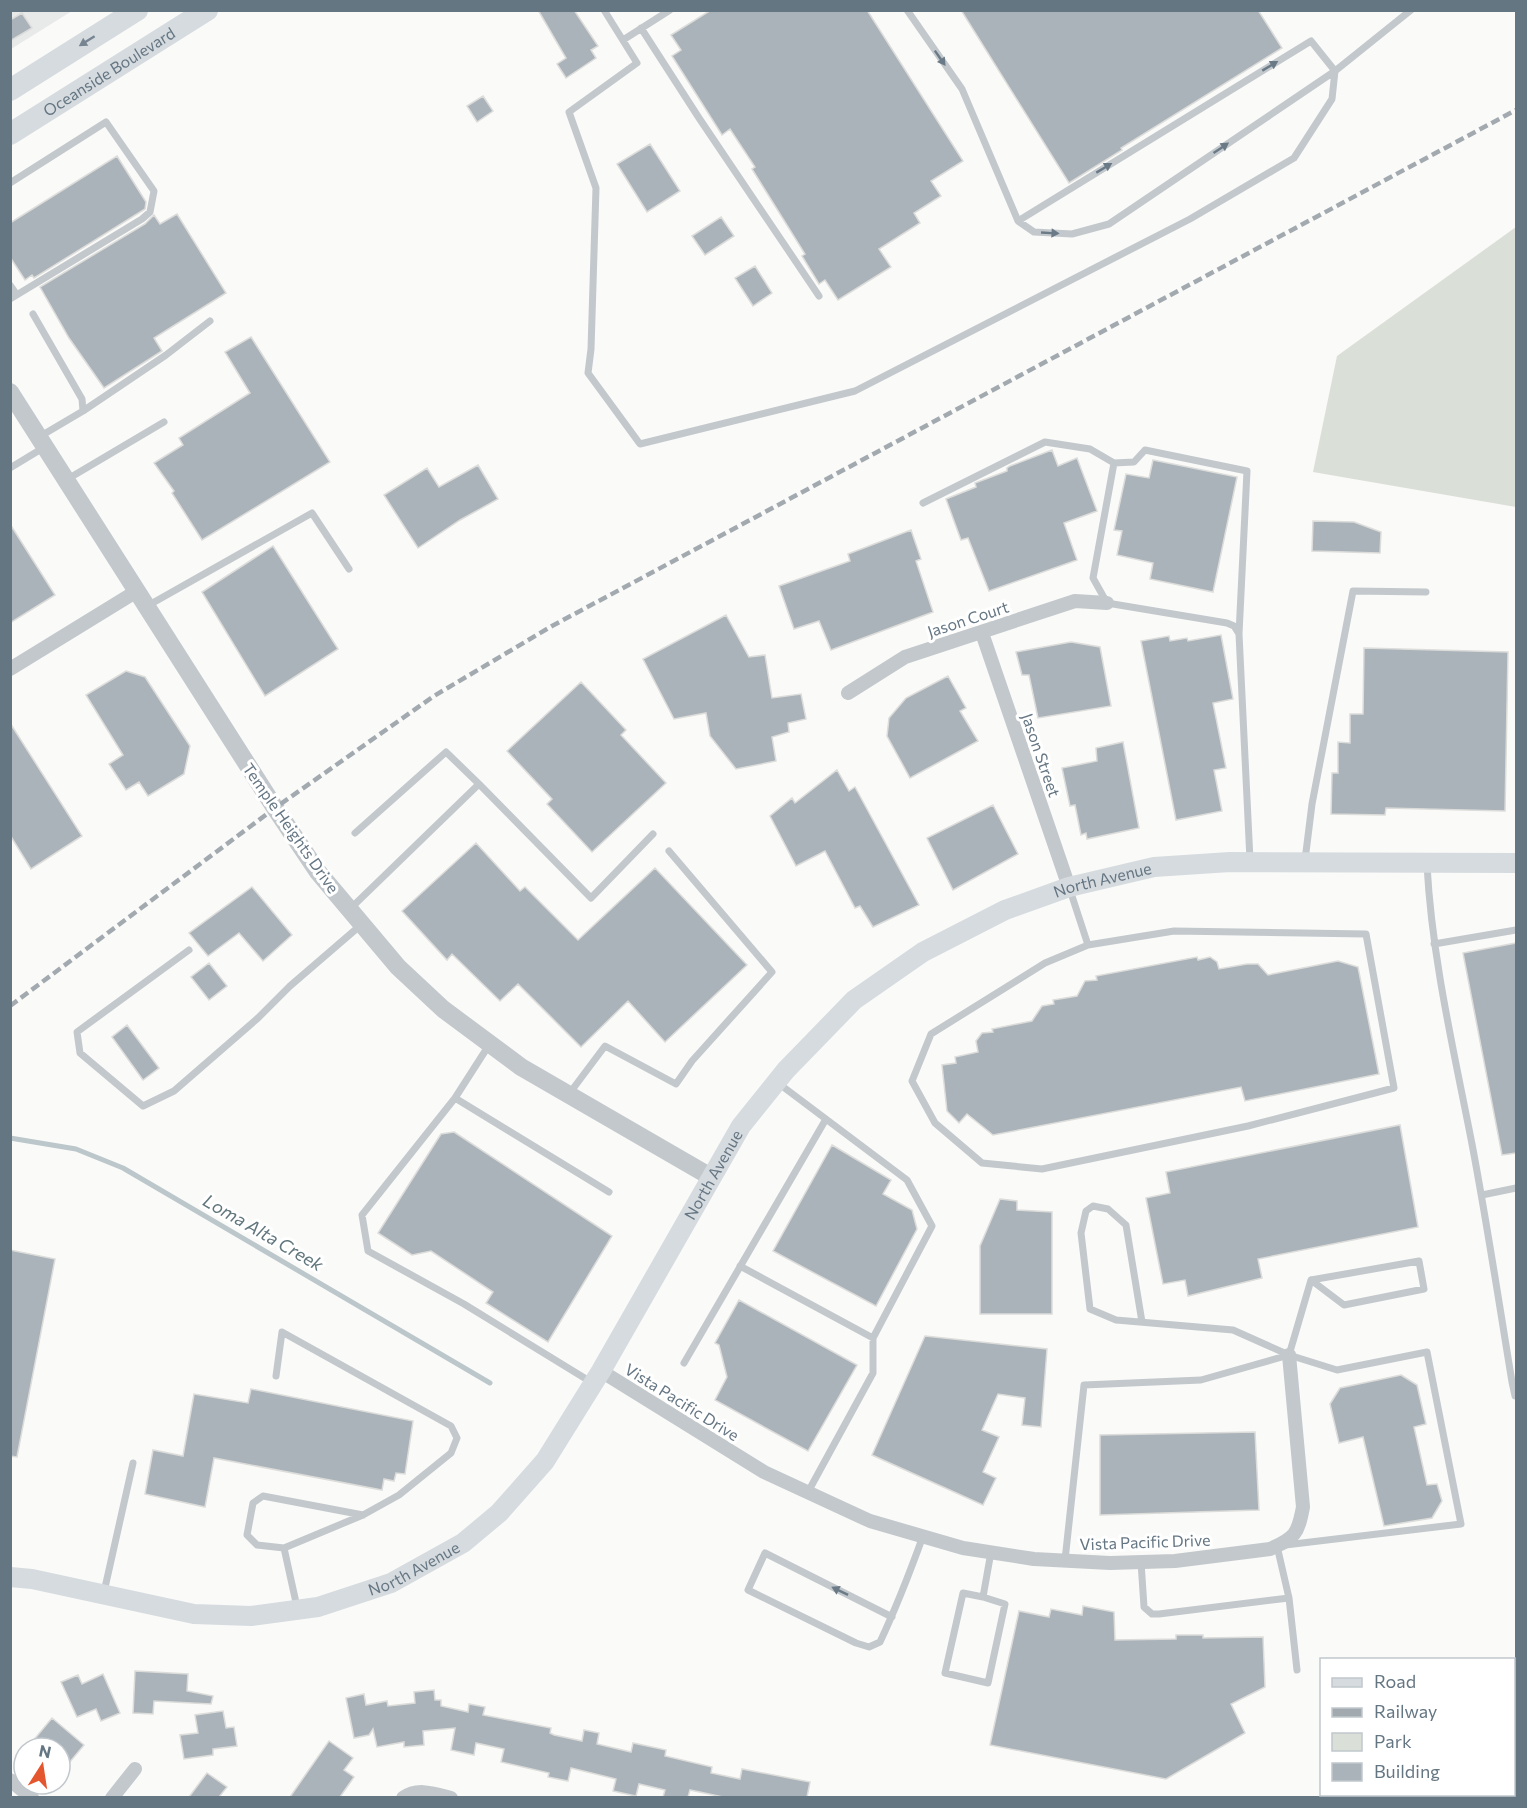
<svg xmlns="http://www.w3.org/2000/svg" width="1527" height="1808" font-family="Commissioner,sans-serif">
<rect width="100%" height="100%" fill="#fafaf8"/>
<path fill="#e8e9e9" d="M11,11H72L11,49Z"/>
<path fill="#dadfd7" d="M1516,227V507L1313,472L1337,356Z"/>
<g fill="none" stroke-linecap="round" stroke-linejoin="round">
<path stroke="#bbc7cb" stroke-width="5" d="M10,1138L76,1149L123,1168L490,1383"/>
</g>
<path fill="#aab3b9" stroke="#dcdcda" stroke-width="1.5" d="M538,10H574L598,46L591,50L596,58L566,78L557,64L566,58Z
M711,10H867L963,161L931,181L941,196L914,213L920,223L879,249L891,267L838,300L825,280L819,284L802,256L805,254L752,169L755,167L730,129L722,135L672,56L681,50L671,35Z
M961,10H1258L1282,48L1121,148L1122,150L1069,183Z
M22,13L32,28L10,41V20Z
M483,96L493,111L477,122L467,106Z
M650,144L680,191L647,212L617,164Z
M117,156L146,202L145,209L34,278L32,275L25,280L10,257V223Z
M177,214L226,293L154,338L162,351L104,388L69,338L40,287L145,224L154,215L160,224Z
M721,217L734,236L705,255L692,236Z
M755,266L772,293L753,306L735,278Z
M251,337L330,462L202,540L172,493L174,491L154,463L183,445L179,438L250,393L225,352Z
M1052,450L1058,466L1077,458L1097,511L1064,523L1077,560L989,591L968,538L961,540L946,499L976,487L975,483L1007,471V468L1010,466Z
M1153,460L1237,477L1213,592L1150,579L1153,563L1117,555L1122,531L1114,530L1126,474L1149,478Z
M478,465L498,499L460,520L418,548L384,495L427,468L439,487Z
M1313,521L1354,522L1381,532L1380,553L1312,551Z
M10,524L55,595L10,623Z
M911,530L921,559L916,561L933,612L831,650L819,621L794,629L779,586L850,561L848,554Z
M273,546L338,649L265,696L202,592Z
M726,615L749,657L765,655L772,698L801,694L806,719L788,723L789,732L772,737L776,761L736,769L710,736L706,713L674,719L643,659Z
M1221,635L1233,699L1213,703L1226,768L1214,770L1222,811L1176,820L1141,641L1169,636L1170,641L1187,638L1188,641Z
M1071,642L1100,647L1111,706L1038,718L1029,675H1022L1016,652Z
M1364,648L1508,652L1505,811L1386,808L1385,815L1331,814L1332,773H1338V742L1350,743V714H1363Z
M126,671L145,677L190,746L184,774L148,796L139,782L126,790L109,764L123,755L86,695Z
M948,676L966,708L960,711L978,741L910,778L887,736L889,718L906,698Z
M581,682L626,730L621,735L666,783L592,852L547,804L552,799L507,751Z
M10,723L82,836L31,869L10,835Z
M1123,742L1139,828L1087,839L1086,833L1081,835L1075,805L1070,806L1062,768L1097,761L1096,748Z
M837,770L849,791L855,787L919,905L873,927L860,906L855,908L825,851L796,866L770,816L792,798L795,803Z
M993,805L1018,854L953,890L927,838Z
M476,843L520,891L525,887L578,940L655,868L747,965L665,1042L628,1001L581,1047L518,984L500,1001L452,954L447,960L402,911Z
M252,887L292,935L263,961L239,933L208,956L189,933Z
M1516,943V1153L1502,1155L1463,953Z
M1197,957L1198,960L1210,957L1217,962L1219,969L1247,964H1258L1268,975L1338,961L1358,967L1379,1074L1245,1101L1241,1087L993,1135L967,1114L959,1123L947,1111L942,1065L956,1063L955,1057L978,1052L976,1041L982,1033L993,1032L992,1029L1032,1021L1042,1006L1054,1004L1053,1000L1077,996L1085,981L1097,980L1096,976Z
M209,963L227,986L209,1000L191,977Z
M127,1025L159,1068L143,1080L112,1037Z
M1400,1125L1418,1227L1258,1259L1262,1278L1188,1296L1185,1280L1163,1284L1146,1198L1170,1193L1166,1172Z
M454,1132L612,1236L548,1342L486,1303L493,1292L431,1251L412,1255L378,1233L441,1134Z
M832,1145L891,1180L883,1194L912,1210L917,1229L876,1306L773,1251Z
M1000,1199L1017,1201V1210L1052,1212V1314H980V1246Z
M10,1250L55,1259L17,1457L10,1456Z
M739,1300L857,1365L808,1451L715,1400L727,1377L719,1345L715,1343Z
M925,1336L1047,1349L1041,1427L1022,1425L1025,1398L998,1394L982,1430L999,1437L983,1472L996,1478L983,1505L872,1455Z
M1401,1375L1417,1385L1426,1424L1414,1427L1427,1485L1437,1484L1442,1501L1432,1518L1384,1526L1363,1437L1339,1443L1330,1404L1340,1388Z
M251,1389L413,1421L405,1474L396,1473L394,1481L384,1479L382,1490L214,1458L205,1507L145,1494L153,1450L183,1456L194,1394L248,1403Z
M1255,1432L1259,1510L1100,1515V1435Z
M1083,1606L1114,1612L1115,1640L1176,1639V1635H1203V1638L1263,1637L1265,1687L1231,1704L1245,1733L1166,1779L990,1745L1019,1611L1049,1617L1051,1609L1082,1615Z
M135,1671L188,1674L187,1691L213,1696L211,1704L154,1701L153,1714L133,1713Z
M103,1674L120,1713L101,1721L96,1709L77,1717L61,1682L78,1675L82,1684Z
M434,1690L435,1700H441V1706L468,1712L469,1704L485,1707L483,1715L551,1728L550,1733L554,1735L582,1741L584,1730L599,1733L597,1744L631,1752L633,1743L666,1750L665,1756L712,1767L711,1773L740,1779L742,1769L810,1782L807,1797H723L690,1790L688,1797H663L665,1790L639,1784L636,1796L613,1791L616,1779L571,1768L568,1781L548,1777L549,1773L501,1762L504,1749L476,1743L474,1755L451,1750L455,1728L423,1731L424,1745L404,1747V1742L377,1747L373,1729L369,1735L354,1738L346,1698L364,1694L366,1705L387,1701L388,1706L415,1703L414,1692Z
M223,1711L226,1728L234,1727L237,1746L213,1749V1755L184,1759L180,1735L198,1733L195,1715Z
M52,1718L84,1745L69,1763L60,1755V1748H27Z
M329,1741L353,1758L344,1770L354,1777L340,1797H290Z
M207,1773L227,1787L219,1797H189Z"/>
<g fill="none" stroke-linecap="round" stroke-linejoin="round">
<path stroke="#c3c8cc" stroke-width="7" d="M604,10L637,63L569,112L596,188L591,349L588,373L640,444L855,391L1190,219L1294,158L1332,99L1335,71L1411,10
M907,10L962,89L1018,221L1034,232L1072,234L1109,224L1335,71L1311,41L1018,221
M641,28L699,118L819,296
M623,40L670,10
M10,183L106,122L154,191L150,212L142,219L10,299
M10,285L17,295
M33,314L82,399L83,411L39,437
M83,411L166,355L210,321
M1114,463L1093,578L1107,603L1227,623L1234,626L1239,634L1250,860
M10,468L43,448
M66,480L164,422
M923,503L1045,442L1090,449L1114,463L1134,462L1145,450L1247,471L1239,634
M149,605L312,513L349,569
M479,784L591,898L653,834
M1305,860L1312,804L1353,591L1426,592
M1427,865C1432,959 1454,1051 1472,1144C1487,1223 1499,1303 1512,1382L1515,1396H1516
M1070,890L1088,945L1174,931L1366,934L1394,1088L1248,1126L1042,1169L982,1163L935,1123L912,1081L931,1034L1045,963L1088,945
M351,908L479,784L446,752L355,833
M1434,944L1516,930
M189,950L77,1032L80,1053L143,1106L174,1091L258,1018L290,986L362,924
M489,1045L455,1098L362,1215L368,1251L464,1304L591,1382
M778,1083L907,1180L932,1226L873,1338V1373L808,1492
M569,1094L605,1046L676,1084L692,1061L772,972L669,851
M455,1098L609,1192
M1482,1195L1516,1188
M740,1266L873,1338
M1289,1355L1311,1280L1419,1261L1424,1289L1344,1305L1311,1280
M684,1363L826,1119
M276,1376L282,1332L451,1426L457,1438L451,1453L399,1495L363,1515L284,1548L297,1607
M284,1548L257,1545L247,1535L253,1503L263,1496L363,1515
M1065,1560L1084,1385L1201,1380L1289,1355
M1141,1562L1144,1607L1152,1614H1159L1289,1598L1277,1546L1461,1524L1427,1352L1337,1370L1289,1355L1233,1330L1116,1320L1090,1309L1081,1233L1086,1211L1093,1206L1108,1209L1126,1225L1142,1322
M104,1592L133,1463
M983,1597L1005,1604L988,1683L945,1673L963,1593L983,1597L991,1552
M1289,1598L1297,1670
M892,1617L765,1553L748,1590L856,1643L869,1647L880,1642C896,1608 910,1572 923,1536"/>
<path stroke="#c3c8cc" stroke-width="14" d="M982,633L1069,887
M10,669L137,591
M848,693L905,657L1075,601L1107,603
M601,1371L764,1472L870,1521L963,1548L1034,1559L1110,1563L1175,1561L1270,1549C1295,1538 1298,1534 1303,1507L1289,1355
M10,1780L32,1798
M112,1798L135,1769
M403,1798C418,1787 435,1794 451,1798"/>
<path stroke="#c3c8cc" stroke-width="18" d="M10,392L275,808L318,872L398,967L443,1009L521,1067L711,1177"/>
<path stroke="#d6dbdf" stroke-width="20" id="s1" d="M10,1577L32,1579L194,1614L251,1616L318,1607L391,1583L463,1543L499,1513L545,1461L601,1371L741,1126L786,1070L854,1000L923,952L1005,910L1069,887L1154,867L1230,862L1516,863"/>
<g stroke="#d6dbdf" stroke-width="22">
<path d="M10,90L137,10"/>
<path id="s2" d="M10,134L207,10"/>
</g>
<path stroke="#a2aab0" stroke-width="4.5" stroke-dasharray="9 4.5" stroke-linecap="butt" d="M10,1006L275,808L434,696L552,626L1516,110"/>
</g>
<defs><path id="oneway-solid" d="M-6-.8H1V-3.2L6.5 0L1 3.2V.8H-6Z" transform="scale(1.5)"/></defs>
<use fill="#768591" href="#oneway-solid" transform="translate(87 41) rotate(148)"/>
<g fill="#6a7a87">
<use href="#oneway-solid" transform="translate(940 58) rotate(55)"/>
<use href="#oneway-solid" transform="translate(1270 66) rotate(-31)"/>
<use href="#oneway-solid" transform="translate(1221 148) rotate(-34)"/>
<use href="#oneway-solid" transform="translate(1104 168) rotate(-31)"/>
<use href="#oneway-solid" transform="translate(1050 233) rotate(3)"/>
<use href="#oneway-solid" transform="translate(840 1591) rotate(-154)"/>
</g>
<g text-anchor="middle" stroke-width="6" stroke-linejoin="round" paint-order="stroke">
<g font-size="16" fill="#657683" stroke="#fff">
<text dy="6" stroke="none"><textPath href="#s2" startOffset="117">Oceanside Boulevard</textPath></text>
<text transform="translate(968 619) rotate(-18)" y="6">Jason Court</text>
<text transform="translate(1041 755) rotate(71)" y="6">Jason Street</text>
<text transform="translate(291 828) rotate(55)" y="6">Temple Heights Drive</text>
<text dy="6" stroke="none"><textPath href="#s1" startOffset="1424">North Avenue</textPath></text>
<text dy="6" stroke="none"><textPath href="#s1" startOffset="920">North Avenue</textPath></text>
<text transform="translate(682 1402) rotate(32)" y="6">Vista Pacific Drive</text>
<text transform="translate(1145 1542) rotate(-2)" y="6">Vista Pacific Drive</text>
<text dy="6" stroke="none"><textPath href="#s1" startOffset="416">North Avenue</textPath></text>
</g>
<g font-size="18" font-style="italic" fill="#60757c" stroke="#fff">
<text transform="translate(263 1233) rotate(30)" y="6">Loma Alta Creek</text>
</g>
</g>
<rect width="1527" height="1808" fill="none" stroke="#657683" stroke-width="24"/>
<rect x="1320" y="1658" width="195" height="138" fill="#ffffff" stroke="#c1c8cd" stroke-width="1.5"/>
<rect x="1332" y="1678" width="30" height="9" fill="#d6dbdf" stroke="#c1c8cd" stroke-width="1.5"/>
<text x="1374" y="1688" font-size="18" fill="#657683">Road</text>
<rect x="1332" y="1708" width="30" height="9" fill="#a2aab0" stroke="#c1c8cd" stroke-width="1.5"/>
<text x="1374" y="1718" font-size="18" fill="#657683">Railway</text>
<rect x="1332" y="1733" width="30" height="18" fill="#dadfd7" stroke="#c1c8cd" stroke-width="1.5"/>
<text x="1374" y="1748" font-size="18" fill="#657683">Park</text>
<rect x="1332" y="1763" width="30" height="18" fill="#aab3b9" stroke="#c1c8cd" stroke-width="1.5"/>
<text x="1374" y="1778" font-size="18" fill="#657683">Building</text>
<g transform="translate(42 1766) rotate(12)"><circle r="28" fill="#ffffff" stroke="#c1c8cd" stroke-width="1.5"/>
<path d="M0-4.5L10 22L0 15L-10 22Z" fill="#e4572e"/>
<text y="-9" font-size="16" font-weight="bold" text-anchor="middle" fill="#657683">N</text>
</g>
</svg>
